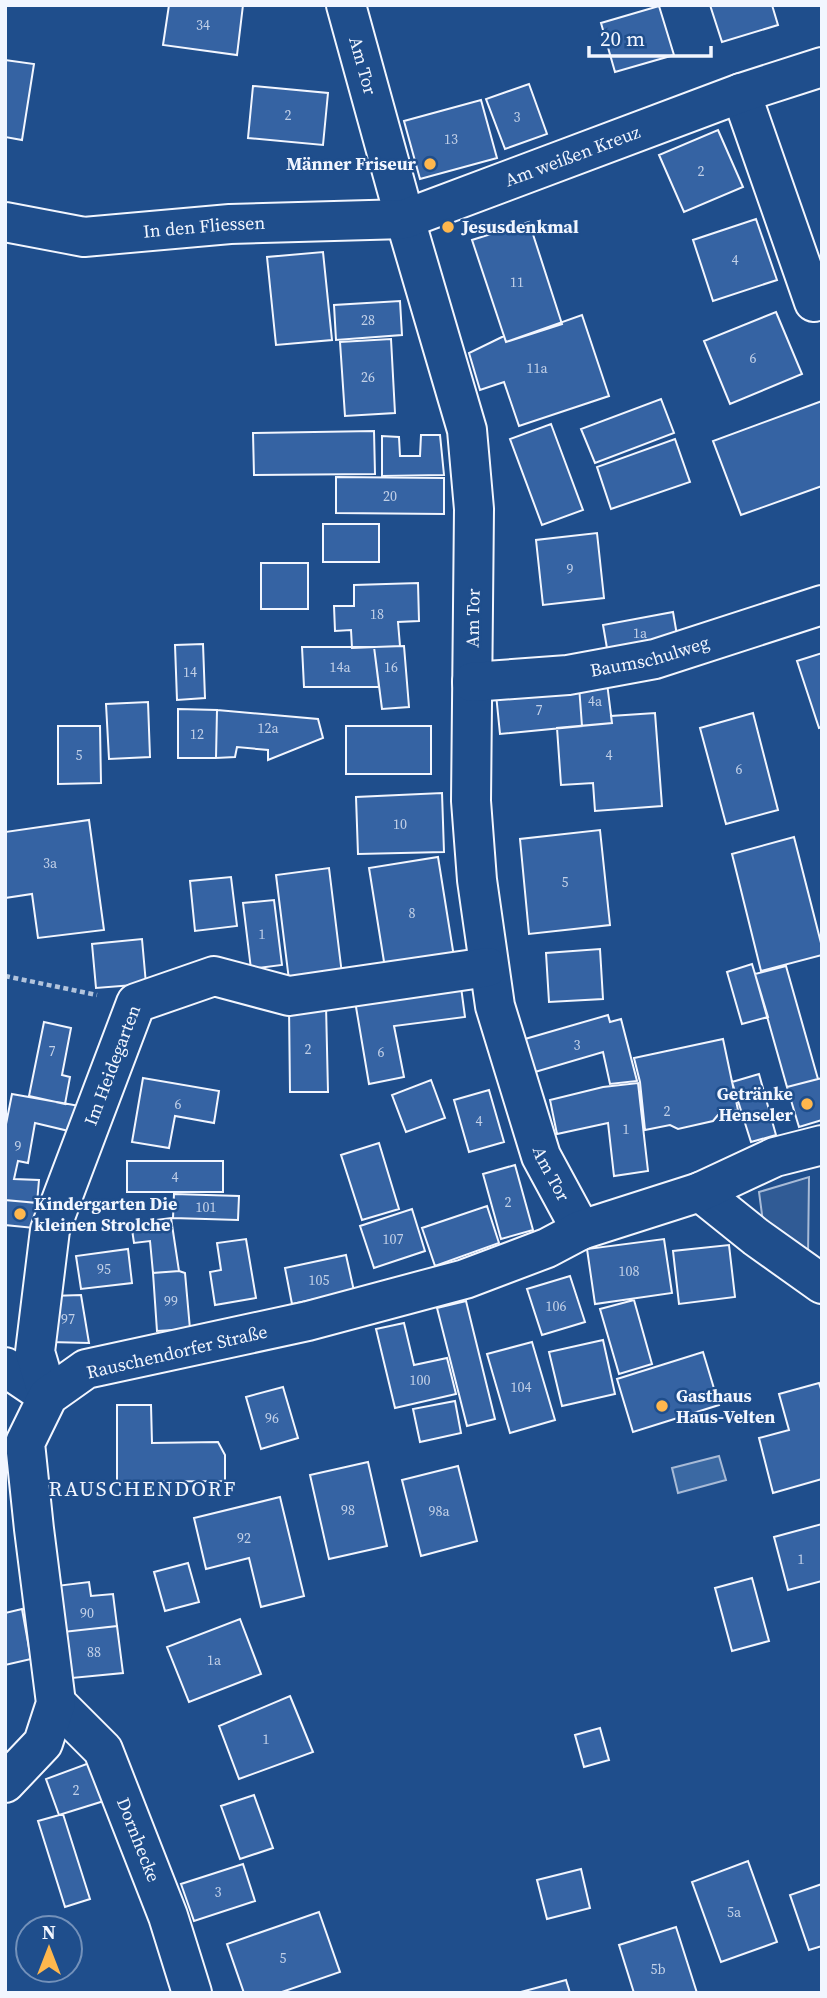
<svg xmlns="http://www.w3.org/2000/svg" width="827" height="1998" font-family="'Source Serif 4',serif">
<rect width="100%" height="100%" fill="#1f4e8c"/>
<path fill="#305b95" stroke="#a8bbd7" stroke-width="2" d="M809,1177L808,1257L763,1222L759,1192Z"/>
<path fill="#3b69a3" stroke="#a8bbd7" stroke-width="2" d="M719,1456L726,1480L678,1493L672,1468Z"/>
<path fill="#3563a3" stroke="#f2f6ff" stroke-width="2" d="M169,5H243L237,55L163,45Z
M710,5H772L778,25L722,42Z
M659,6L674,55L615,72L601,23Z
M5,60L34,64L22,140L5,137Z
M529,84L547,134L505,149L486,99Z
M253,86L328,93L323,145L248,138Z
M481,100L497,158L420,179L404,121Z
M718,130L743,187L684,212L659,155Z
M756,219L777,280L713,301L693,240Z
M529,222L562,324L506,342L472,240Z
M323,252L332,340L276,345L267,257Z
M400,301L402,335L336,340L334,305Z
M776,312L802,374L730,404L704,341Z
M582,315L609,396L519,426L504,382L480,390L469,353L504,336L506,342Z
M391,339L395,413L345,416L340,342Z
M661,399L674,433L595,463L581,429Z
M822,401V486L741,515L713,441Z
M551,424L583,510L542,525L510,439Z
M374,431L375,474L254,475L253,433Z
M421,435H440L444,475L382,476V436L399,437L400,456H420Z
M675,439L690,482L611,509L597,467Z
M336,477L444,478V514L336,513Z
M323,524H379V562H323Z
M597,533L604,598L543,605L536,540Z
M261,563H308V609H261Z
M418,583L419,621L398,622L400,646L352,648L351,630L335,631L334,606H354V585Z
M673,612L678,641L608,654L603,625Z
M203,644L205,698L177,700L175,645Z
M404,646L409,707L382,709L374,647Z
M302,647H374L379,687H304Z
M822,653V727L819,728L797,661Z
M607,683L612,723L582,726L579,686Z
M579,686L582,726L500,734L496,694Z
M148,702L150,757L109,759L106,704Z
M178,709L217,710L216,758H178Z
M217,710L318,719L323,738L268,760V750L237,747L235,757L216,758Z
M655,713L662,806L595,811L593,783L561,785L557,728L612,723L611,716Z
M753,713L778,810L726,824L700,728Z
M58,726H100L101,783L58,784Z
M346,726H431V774H346Z
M442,793L444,852L358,854L356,797Z
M89,820L104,930L38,938L32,894L5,898V832Z
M600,830L610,925L529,934L520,839Z
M794,837L822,947V955L761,971L732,854Z
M438,857L454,957L385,968L369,868Z
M329,868L342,974L289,980L276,875Z
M231,877L237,926L195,931L190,881Z
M274,900L282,965L251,969L243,903Z
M142,939L146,984L96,988L92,944Z
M600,949L603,999L549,1002L546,953Z
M752,964L768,1017L742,1024L727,972Z
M786,966L818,1079L787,1087L755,974Z
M461,987L465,1017L394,1026L404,1077L369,1084L355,1001Z
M326,1005L328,1092H290L289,1006Z
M608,1015L610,1022L621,1019L637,1081L610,1084L603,1052L535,1072L525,1039Z
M44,1022L71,1028L62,1075L70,1077L65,1104L29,1096Z
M723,1039L738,1110L718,1115L713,1121L678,1129L670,1125L645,1130L640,1082L634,1058Z
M759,1074L776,1135L751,1142L732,1082Z
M143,1078L219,1091L214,1123L175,1116L169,1148L132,1142Z
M822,1078V1120L799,1127L787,1087Z
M431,1080L445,1118L406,1132L392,1095Z
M638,1083L648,1171L614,1176L608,1123L557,1134L550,1100L603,1087Z
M489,1090L504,1142L469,1152L454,1100Z
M12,1094L85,1107L73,1132L35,1123L28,1163L18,1161L14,1179L39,1180L37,1203L5,1200V1129Z
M379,1143L399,1209L362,1220L341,1155Z
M127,1161H223V1192H127Z
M515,1165L533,1230L501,1239L483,1174Z
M174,1194L239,1196L238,1220L173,1218Z
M5,1200L37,1203L34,1228L5,1225Z
M487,1206L499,1243L435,1266L422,1228Z
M412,1209L425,1251L374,1268L360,1226Z
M171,1218L179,1271L153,1273L150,1241L134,1243L131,1223Z
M246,1239L256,1298L215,1305L210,1272L221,1270L217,1243Z
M664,1239L672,1293L595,1304L587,1249Z
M729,1245L735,1297L679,1304L673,1251Z
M128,1249L132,1283L81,1289L76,1256Z
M346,1255L354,1291L292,1304L285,1268Z
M179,1271L185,1273L190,1329L157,1331L153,1273Z
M570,1276L585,1322L542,1335L527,1289Z
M81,1295L89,1343L50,1342L51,1296Z
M634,1300L652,1364L619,1374L600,1309Z
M466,1301L495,1419L467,1426L437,1308Z
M404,1323L414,1365L447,1358L456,1394L395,1408L376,1329Z
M603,1340L615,1394L562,1406L549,1352Z
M532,1342L555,1420L510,1433L487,1354Z
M703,1352L719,1405L633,1432L617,1379Z
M819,1383L822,1392V1479L773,1493L759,1438L789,1430L779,1394Z
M283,1387L298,1438L261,1449L246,1397Z
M455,1401L461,1433L420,1442L413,1409Z
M117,1405H151L152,1443L218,1442L225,1455V1481L117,1482Z
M368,1462L387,1546L329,1559L310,1475Z
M458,1466L477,1541L421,1556L402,1480Z
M280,1497L304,1596L261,1607L249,1558L206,1569L194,1518Z
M822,1524V1581L788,1590L774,1537Z
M188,1563L199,1602L165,1611L154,1572Z
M752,1578L769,1641L732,1651L715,1588Z
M89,1582L91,1596L113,1594L117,1626L63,1632L56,1586Z
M22,1609L31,1659L5,1665V1613Z
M240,1619L261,1674L189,1702L167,1647Z
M117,1626L123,1673L72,1678L63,1632Z
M290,1696L313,1752L239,1779L219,1726Z
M600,1728L609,1760L584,1767L575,1735Z
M92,1762L107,1800L59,1815L46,1779Z
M254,1795L273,1848L240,1859L221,1806Z
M63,1814L90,1899L65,1907L38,1821Z
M748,1861L777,1942L721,1962L692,1882Z
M243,1864L255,1901L194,1921L181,1884Z
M581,1869L590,1908L547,1919L537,1880Z
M822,1884V1946L809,1950L790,1895Z
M319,1912L340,1972L279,1993H244L227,1944Z
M676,1927L697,1993H634L619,1945Z
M566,1980L570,1993H517Z"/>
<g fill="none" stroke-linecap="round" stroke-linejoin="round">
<g stroke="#f2f6ff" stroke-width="42">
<g id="minor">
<path id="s1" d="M346,5L405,219L467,430L474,509L471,801L477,880L495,1006L541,1156L581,1230"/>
<path d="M741,93L814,302"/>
<path id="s2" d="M5,222L84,237L230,224L405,219L741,93L822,67"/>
<path id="s3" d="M472,682L568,675L655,659L822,605"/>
<path d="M700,1192L756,1237L822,1284"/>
<path d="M5,1367L48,1396"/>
<path id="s4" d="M48,1396L35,1352L50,1230L136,1003L214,976L289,996L488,967"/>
<path id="s5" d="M56,1703L103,1750L168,1916L192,1993"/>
<path d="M5,1783L43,1743L56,1703L34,1529L25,1443L48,1396L86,1369L308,1321L465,1279L547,1248L581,1230L700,1192L775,1157L822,1145"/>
</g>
</g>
<path stroke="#b3c4dc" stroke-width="4.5" stroke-dasharray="5 3.5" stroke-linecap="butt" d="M5,976L97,995"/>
<use href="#minor" stroke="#1f4e8c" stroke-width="38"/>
</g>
<g fill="#ffb74d" stroke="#1f4e8c" stroke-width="2.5">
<circle cx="430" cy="164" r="7"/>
<circle cx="448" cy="227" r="7"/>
<circle cx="807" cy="1104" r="7"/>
<circle cx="20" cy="1214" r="7"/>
<circle cx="662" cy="1406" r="7"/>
</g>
<g text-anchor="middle" stroke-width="5" stroke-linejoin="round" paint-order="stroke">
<g font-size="14" fill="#c3d1e8">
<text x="203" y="30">34</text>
<text x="288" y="120">2</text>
<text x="517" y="122">3</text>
<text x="451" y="144">13</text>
<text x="701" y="176">2</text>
<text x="735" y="265">4</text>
<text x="517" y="287">11</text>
<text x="368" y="325">28</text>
<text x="753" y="363">6</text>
<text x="537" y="373">11a</text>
<text x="368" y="382">26</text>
<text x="390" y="501">20</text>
<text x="570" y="574">9</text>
<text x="377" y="619">18</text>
<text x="640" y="638">1a</text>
<text x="340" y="672">14a</text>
<text x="391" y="672">16</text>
<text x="190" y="677">14</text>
<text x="595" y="706">4a</text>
<text x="539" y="715">7</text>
<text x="268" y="733">12a</text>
<text x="197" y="739">12</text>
<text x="79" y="760">5</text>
<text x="609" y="760">4</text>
<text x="739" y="774">6</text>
<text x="400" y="829">10</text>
<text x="50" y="868">3a</text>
<text x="565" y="887">5</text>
<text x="412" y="918">8</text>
<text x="262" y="939">1</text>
<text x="577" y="1050">3</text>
<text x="308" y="1054">2</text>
<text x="52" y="1056">7</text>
<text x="381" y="1057">6</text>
<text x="178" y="1109">6</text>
<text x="667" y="1116">2</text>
<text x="479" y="1126">4</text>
<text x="626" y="1134">1</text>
<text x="18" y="1151">9</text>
<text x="175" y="1182">4</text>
<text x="508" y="1207">2</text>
<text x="206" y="1212">101</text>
<text x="393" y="1244">107</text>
<text x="104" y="1274">95</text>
<text x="629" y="1276">108</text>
<text x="319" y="1285">105</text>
<text x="171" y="1306">99</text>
<text x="556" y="1311">106</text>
<text x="68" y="1324">97</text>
<text x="420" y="1385">100</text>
<text x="521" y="1392">104</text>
<text x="272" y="1423">96</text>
<text x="348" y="1515">98</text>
<text x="439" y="1516">98a</text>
<text x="244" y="1543">92</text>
<text x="801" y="1564">1</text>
<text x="87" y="1618">90</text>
<text x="94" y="1657">88</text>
<text x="214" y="1665">1a</text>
<text x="266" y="1744">1</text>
<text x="76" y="1795">2</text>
<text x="218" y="1897">3</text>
<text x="734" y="1917">5a</text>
<text x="283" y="1963">5</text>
<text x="658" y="1974">5b</text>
</g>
<g font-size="18" fill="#f2f6ff" stroke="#1f4e8c">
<text dy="6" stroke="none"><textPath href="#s1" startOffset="63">Am Tor</textPath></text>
<text dy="6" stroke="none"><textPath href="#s2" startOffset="581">Am weißen Kreuz</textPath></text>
<text dy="6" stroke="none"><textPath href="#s2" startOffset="201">In den Fliessen</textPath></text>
<text transform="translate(473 618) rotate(-89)" y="6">Am Tor</text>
<text dy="6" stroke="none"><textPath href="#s3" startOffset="180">Baumschulweg</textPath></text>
<text dy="6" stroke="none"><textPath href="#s4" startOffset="345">Im Heidegarten</textPath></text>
<text dy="6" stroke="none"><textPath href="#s1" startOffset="1197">Am Tor</textPath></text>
<text transform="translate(177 1352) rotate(-13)" y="6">Rauschendorfer Straße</text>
<text dy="6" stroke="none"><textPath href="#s5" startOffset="163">Dornhecke</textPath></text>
</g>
<g font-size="18" font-weight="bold" fill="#f2f6ff" stroke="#1f4e8c" text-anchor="start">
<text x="416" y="170" text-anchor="end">Männer Friseur</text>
<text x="462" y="233">Jesusdenkmal</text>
<text x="793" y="1100" text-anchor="end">Getränke<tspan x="793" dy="21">Henseler</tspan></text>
<text x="34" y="1210">Kindergarten Die<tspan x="34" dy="21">kleinen Strolche</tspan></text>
<text x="676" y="1402">Gasthaus<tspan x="676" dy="21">Haus-Velten</tspan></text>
</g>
<g font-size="21" letter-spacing="2" fill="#f2f6ff" stroke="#1f4e8c">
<text x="143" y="1496">RAUSCHENDORF</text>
</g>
</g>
<rect width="827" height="1998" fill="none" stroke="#f2f6ff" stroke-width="14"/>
<g transform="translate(49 1949)"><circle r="33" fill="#1f4e8c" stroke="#7391ba" stroke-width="2"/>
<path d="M0-5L12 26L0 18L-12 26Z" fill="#ffb74d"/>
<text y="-10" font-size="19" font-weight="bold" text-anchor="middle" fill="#f2f6ff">N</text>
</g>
<path d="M589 46v10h122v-10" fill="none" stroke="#f2f6ff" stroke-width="3.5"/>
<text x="600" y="46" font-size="21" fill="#f2f6ff" stroke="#1f4e8c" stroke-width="5" paint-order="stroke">20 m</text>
</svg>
